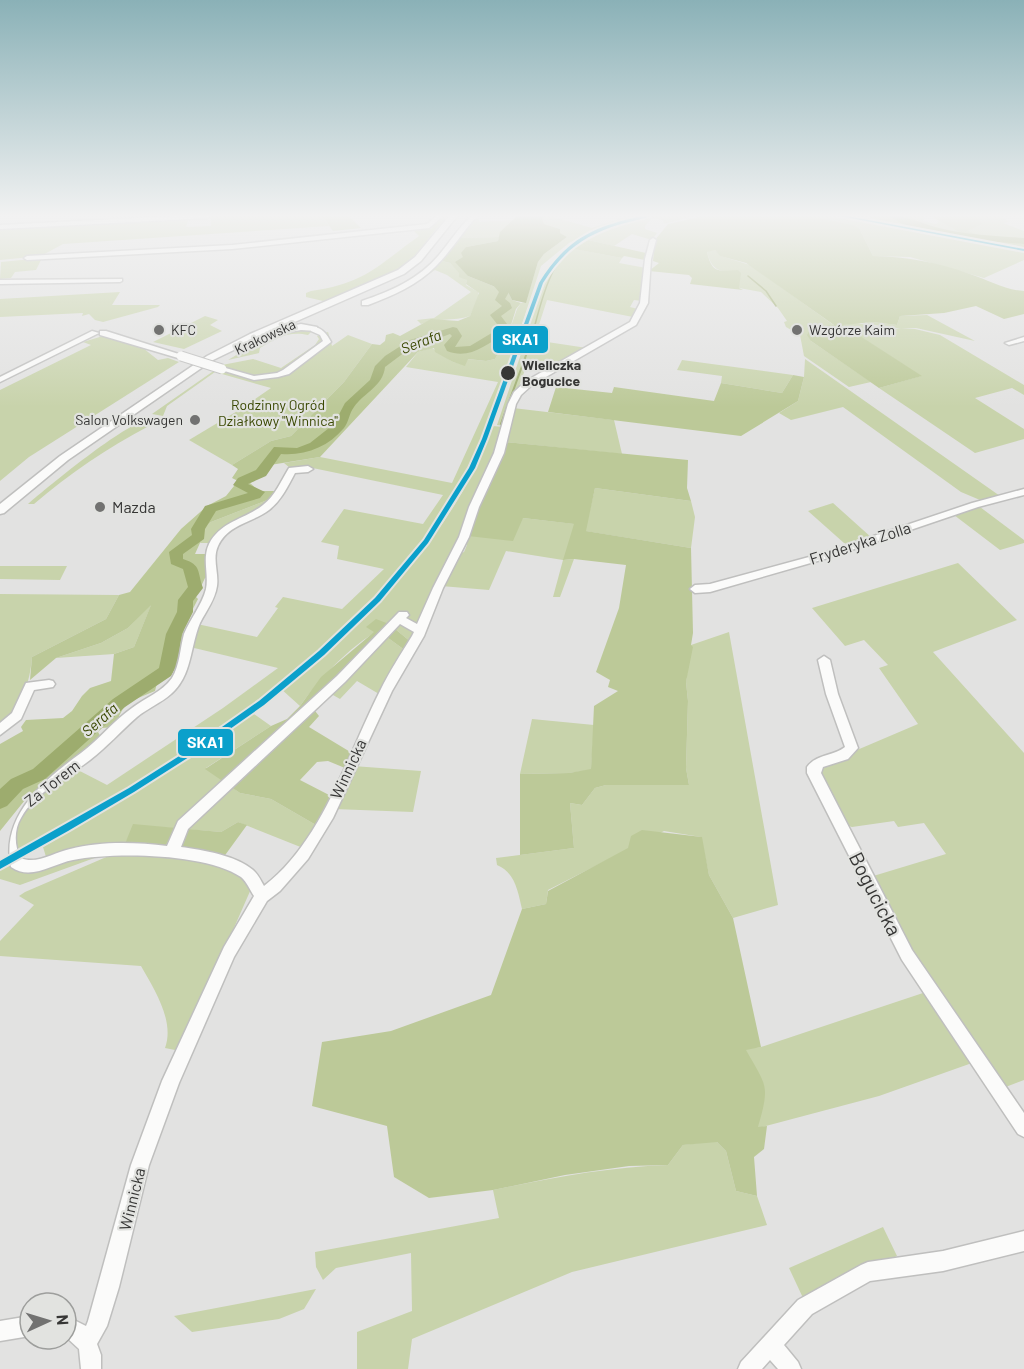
<svg xmlns="http://www.w3.org/2000/svg" width="1024" height="1369" font-family="Barlow,sans-serif">
<rect width="100%" height="100%" fill="#e2e2e1"/>
<path fill="#c8d3ab" d="M196,215H317L323,217L329,226L63,244L41,256L0,260V228L189,217L186,227L211,226V215Z
M443,215H449C436,227 427,242 415,255C394,278 360,288 332,299L323,301L306,297V293L311,291C366,283 377,266 419,236L412,229H431Z
M546,215L592,228L631,215L636,217L594,230L569,243L541,266L503,382L469,471L428,536L404,566L361,612L293,672L234,719L95,810L15,853L14,827L22,809L74,768L107,785L223,708L278,668L190,647L197,624L257,637L278,608L275,607L283,597L342,609L384,569L337,559L339,546L321,542L344,509L423,524L443,495L303,466L290,468L284,463L320,457L452,483L498,382L406,367L418,352L432,348L453,362L465,365L467,359L486,361L495,359L507,338L517,309L521,303L526,302L538,262L544,254L567,237L560,233V229L544,224L542,219Z
M658,215H697L664,224L663,220L652,218L645,226V229L657,233L652,240L632,234L614,246L588,240L575,249L622,258L619,263L646,268L642,301L634,300L630,307L638,309L633,317L547,300L534,340L587,348L547,369L527,364L505,426L497,425L529,330L526,329C534,308 540,282 553,264C575,232 623,220 658,215Z
M803,215L837,216L1024,250V260L984,278L910,257L873,256L859,228Z
M902,215H924L923,221L936,224L947,215H1005L1002,217L1009,222L1003,223L1024,231V249L902,226L919,222L915,218Z
M473,219H479V222L513,220L499,237L460,238Z
M709,250H715L721,256L750,265L835,326L812,327L811,341L871,382L849,387L804,356L800,335L786,327L784,322L787,321L778,308L761,292L739,288V278L732,271C717,273 711,267 707,252Z
M42,258L36,270L15,272L11,278L0,279L1,262Z
M442,261L450,263L467,280L466,285L478,292L479,297L470,316C453,322 437,317 421,324L417,320L434,318L471,292L447,275L435,270L429,274L427,272Z
M120,292L112,305H160L158,307L103,322L95,320L89,314L82,316L83,313L0,317V299Z
M927,315L975,341L916,328L901,329L861,323L873,322L897,325L900,316Z
M205,316L218,320L210,325L222,331L184,349L153,342Z
M856,323L890,329H915L940,335L1024,385V395L1012,388L975,398L1024,429V439L975,453L879,388L921,376L842,325Z
M293,329L311,332L308,335C288,331 277,338 260,348L259,353L228,360L253,345Z
M328,332L332,346L348,335L372,344L344,382L291,436L271,441L232,465L189,440L239,410L271,388L215,372L167,406L163,416L152,414L222,365L253,359L281,368L315,345L319,339L317,336Z
M103,336L143,348L158,360L168,358L179,362L29,457L0,481V390L91,345L83,342Z
M805,359L1000,496L980,500L961,492L843,407L791,420L779,413L798,401L804,377Z
M682,360L793,375L782,393L721,383L722,376L677,370Z
M513,408L614,420L622,454L505,442Z
M148,420L151,424L149,426C107,448 69,474 34,504H28C49,486 125,423 148,420Z
M492,426L505,427L462,537L411,642L389,624C353,643 323,674 300,706L280,688C367,615 455,537 492,426Z
M595,488L691,501L695,517L691,548L585,531Z
M270,499L266,505L222,529L213,543H200L204,534L202,529L211,522Z
M833,503L872,538L849,544L844,543L808,511Z
M980,507L1024,540V543L1000,550L954,515Z
M523,518L575,524L564,560L574,559L560,597H553L563,560L506,551L489,590L441,586L459,554L464,552L467,545L466,542L468,536Z
M958,563L1017,620L933,652L1024,753V1080L1003,1088L909,954L870,877L946,854L924,823L898,827L894,821L852,827L845,825L817,772L821,766L850,758L857,750L918,724L879,668L888,665L864,640L845,646L812,608Z
M0,566H67L60,580L0,579Z
M0,594L119,595L106,619L32,657C30,683 21,710 0,728Z
M152,603L134,647L114,654L56,658L101,643L128,628Z
M729,632L778,905L733,918L709,875L701,837L664,831L548,890L546,904L522,909C518,892 515,872 497,865L496,858L574,848L570,803L582,805L595,788L606,785H689L686,768L688,701L686,682L691,645Z
M384,635L406,651L379,694L357,681L340,699L326,691Z
M251,712L271,726L206,768L240,793L271,799L316,825L303,848L238,822L221,832L134,825L124,846L47,860L43,847C116,805 185,762 251,712Z
M532,719L594,725L591,770L569,773L520,774Z
M353,766L421,771L413,812L334,809Z
M111,855C140,855 223,856 244,876C247,879 249,885 251,889L180,1051L165,1048C175,1021 154,989 141,966L0,956V941L34,905L19,896L25,892Z
M100,856L20,885L0,879V869L12,863Z
M926,992L972,1063L879,1096L758,1128L745,1049L761,1047Z
M706,1142H717L726,1151L736,1191L757,1196L767,1225L572,1272L412,1339L408,1369H357V1332L412,1311L411,1253L336,1268L323,1280L316,1267L315,1252L499,1218L493,1190C551,1178 608,1167 668,1165L683,1145Z
M883,1227L897,1256L804,1300L789,1268Z
M316,1289L304,1309L279,1319L192,1332L174,1316Z"/>
<path fill="#bcc998" d="M317,215H348L361,228L333,231L323,217Z
M697,215H803L853,225L859,228L873,256C909,257 936,262 970,274C989,280 1004,290 1024,291V314L1004,319L976,306L944,313L900,316L897,325L873,322L843,325L922,376L879,388L811,341L807,335L812,327L834,325L746,263L720,256L715,250L707,252C712,274 719,271 738,270L741,273L739,288L743,290L690,284L692,278L689,275L649,271L659,263L653,261L655,240L668,224L699,217Z
M868,215C883,215 909,211 919,222L902,226L872,221Z
M929,215L942,217L975,215L982,224L967,231L986,237L1024,242V247L968,237Z
M499,237L498,241L466,247L463,257L468,276L508,292L512,300L521,303L516,309L507,338L495,359L486,361L468,359L465,366L453,362L435,352L434,348L418,352L320,457L270,465L263,476L250,483L259,491H276L270,499L211,522L202,529L204,534L195,554H208L209,577L205,578L196,597L198,599L183,628L185,636L177,667L158,679L155,691L126,703L119,716L122,719L114,727L102,728L98,732L102,739L25,800L0,831V744L23,731L21,727L26,720L63,718L72,711L82,696L90,688L111,681L114,654L134,647L151,605L128,628L101,643L56,658L30,680L32,657L106,619L119,595L130,592L181,529L207,506L226,496L238,481L232,478L238,469L232,465L271,441L291,436L344,382L372,344L380,345L385,341L386,335L393,333L400,336L431,319L458,321L470,316L479,293L466,284L467,280L459,277V273L450,263L442,261L460,238Z
M588,240L646,253L645,260L624,256L622,258L574,249Z
M793,375L804,377L798,401L741,436L548,412L556,387L612,393L614,387L714,401L721,383L782,393Z
M505,442L688,460L687,488L691,501L595,488L586,531L691,548L693,633L691,645L693,647L686,682L688,701L686,768L689,785H606L595,788L582,805L570,803L574,848L520,855V774L569,773L591,769L594,706L618,691L608,687L610,680L596,672L619,608L626,565L574,559L563,560L574,524L523,518L513,541L468,536Z
M376,619L389,624L411,642L406,651L384,635L312,707L319,716L309,727L352,753L345,768L328,761L317,762L300,780L331,796L316,825L271,799L240,793L205,769L271,726L287,719L300,706L321,677L374,632L366,627Z
M238,822L247,825L223,858L124,846L133,824L221,832Z
M642,830L702,837L709,875L733,918L761,1047L746,1050C767,1087 770,1085 758,1127L767,1126L764,1149L754,1157L757,1196L736,1191L726,1151L717,1142L683,1145L668,1165L629,1166L565,1175L493,1190L429,1198L394,1177L387,1126L312,1106L322,1042L391,1031L491,995L522,909L546,904L548,891L628,848L631,836Z"/>
<path fill="#9dac6e" d="M518,215H546L542,219L544,224L560,229V233L567,237L544,254L538,262L526,303L512,300L508,292L468,276L455,262L463,257L461,253L466,247L498,241L500,232Z"/>
<g fill="none" stroke-linecap="round" stroke-linejoin="round">
<path stroke="#9dac6e" stroke-width="1.5" d="M748,276L766,291L776,306
M528,348C536,325 540,300 550,278C566,237 614,225 652,216"/>
<path stroke="#9dac6e" stroke-width="2" d="M501,424L529,347"/>
<path fill="#9dac6e" fill-rule="evenodd" d="M888,215C906,215 925,225 943,229C970,235 996,236 1024,238V244C989,241 915,238 888,215Z
M486,272H492L509,292L505,299L510,303L512,308L501,316L507,324L504,334C486,345 469,360 447,351L444,345L452,336L450,334L409,349L385,367C383,386 365,392 354,407C349,413 349,422 344,428C328,447 305,456 281,454L266,476L248,484L265,492L260,498L216,511L205,529L204,539L183,554V559C202,565 197,572 203,588L193,601V612L182,634L177,665L171,676L125,707L45,779L23,789L7,806L0,809V789L11,779L33,769L113,699L159,668L166,634L177,612L178,600L188,587L183,569L171,564L169,552L192,535L191,529L205,506L248,493L233,485L238,478L256,470L274,447L297,448L310,443L334,424L345,403L370,380L375,366L385,356L410,340L453,327L457,328L462,336L455,347L470,346L495,331L497,324L490,315L502,306L495,300L499,292L484,274Z"/>
<g stroke="#bfbfbe" stroke-width="3">
<path id="minor" d="M194,215L211,216L208,218L0,229V225Z
M438,215H444L429,228L232,249L27,260L24,258L27,256L232,245L427,224Z
M472,215H478C463,231 452,250 436,266C418,285 392,296 368,305H362V301C391,291 419,279 439,255C450,242 459,227 472,215Z
M653,238L656,240L651,259L648,303L636,325L532,385L521,395L516,404L504,453L479,507L469,537L443,588L424,636L392,691L333,818L308,859L280,891L267,901L234,957L179,1083L149,1165L119,1287L107,1326L97,1344L101,1355V1369H81L79,1349L66,1337V1316L86,1326L88,1321L131,1165L162,1081L224,947L254,896C250,890 247,882 241,877C205,853 114,852 73,860C52,864 31,881 11,867C0,814 47,778 81,753C99,740 113,721 132,708C145,698 162,692 172,678C180,665 180,648 184,634C190,619 202,605 206,589C209,574 202,559 209,544C221,521 244,520 263,505C275,496 281,481 289,468L308,466L313,469L308,472L295,473C288,486 281,501 269,510C252,523 228,524 218,546C212,559 219,573 217,586C215,600 206,611 200,623C190,647 192,676 171,694C161,703 148,708 137,717C121,731 107,747 90,760C67,778 35,792 21,818C14,829 14,847 21,858C36,865 55,852 70,849C100,841 136,842 167,846L178,821L337,676L399,612H407L409,615L406,618L417,624L433,588L459,537L469,507L494,453L508,404L514,392L526,381L630,322L640,303L645,259L650,240ZM400,624L414,632L412,636C401,654 389,672 380,691C348,754 322,842 264,886C261,881 258,874 253,870C235,855 203,850 181,847L188,829L345,682Z
M122,279V281L120,282L0,284V280Z
M311,327C321,326 327,334 331,342L289,374L278,377L254,380L218,369L222,367L254,376L277,373L283,370L323,341L320,335L311,331Z
M92,331L99,333L0,382V377Z
M100,331H106L185,356L178,358L100,335Z
M1024,337V341L1009,345L1005,343Z
M1024,489V495L978,507L828,558L710,592L695,593L690,589L695,585L710,584L820,554L972,503Z
M824,656L830,660L838,694L858,748L848,759L823,767L821,773L912,950L1024,1113V1137L1018,1134L902,960L807,773V767C816,754 834,756 845,747L826,694L818,660Z
M49,680L53,681L55,684L53,687L34,690L21,719L0,735V723L12,713L26,683Z
M1024,1231V1251L943,1271L870,1281L812,1314L784,1345L798,1362L801,1369H778L770,1360L762,1369H738L741,1362L798,1300L861,1265L868,1262L943,1251Z
M30,1316V1336L0,1341V1321Z"/>
</g>
<g stroke="#bfbfbe" stroke-width="3">
<path id="major" d="M450,215H458L421,261L404,274L281,328L301,324L317,327V331L301,330L278,334L273,331L213,360L68,460L4,513L0,514V504L60,456L207,356L250,334L398,270L415,257Z"/>
</g>
<use href="#minor" fill="#fbfbfa" fill-rule="evenodd"/>
<use href="#major" fill="#fbfbfa" fill-rule="evenodd"/>
<g stroke="#bfbfbe" stroke-width="11" stroke-linecap="butt">
<path id="minor-bridge" d="M181,356L222,369"/>
</g>
<use href="#minor-bridge" stroke="#fbfbfa" stroke-width="9"/>
<g stroke="#e2e3e0" stroke-width="4">
<path id="rail-1" d="M646,215H653C643,219 631,221 621,224C584,235 563,251 543,283L487,439L475,468L428,543L380,601L324,655L264,705L200,750L134,792L68,831L0,869V861L129,788L195,746L259,701L319,651L375,598L424,540L469,468L482,439L539,283C567,237 596,226 646,215Z
M834,215H842L1024,249V251Z"/>
</g>
<use href="#rail-1" fill="#0ba0cb" fill-rule="evenodd"/>
</g>
<linearGradient id="sky" x2="0" y2="1"><stop stop-color="#8ab1b7"/><stop offset="0.53" stop-color="#f2f2f2"/><stop offset="1" stop-color="#f2f2f2" stop-opacity="0"/></linearGradient>
<rect width="1024" height="407" fill="url(#sky)"/>
<g fill="#727271" stroke="#e2e3e0" stroke-width="2">
<circle cx="159" cy="330" r="6"/>
<circle cx="797" cy="330" r="6"/>
<circle cx="195" cy="420" r="6"/>
<circle cx="100" cy="507" r="6"/>
</g>
<circle fill="#363635" stroke="#e2e3e0" stroke-width="2" cx="508" cy="373" r="8"/>
<g text-anchor="middle" stroke-width="4.5" stroke-linejoin="round" paint-order="stroke">
<g font-size="14" fill="#363635" stroke="#e2e3e0" text-anchor="start">
<text x="171" y="335">KFC</text>
<text x="809" y="335">Wzgórze Kaim</text>
<text x="183" y="425" text-anchor="end">Salon Volkswagen</text>
</g>
<g font-size="14" fill="#363635" stroke="#e2e3e0">
<text transform="translate(265 337) rotate(-25)" y="5">Krakowska</text>
</g>
<g font-size="14" font-weight="bold" fill="#363635" stroke="#e2e3e0" text-anchor="start">
<text x="522" y="370">Wieliczka<tspan x="522" dy="16">Bogucice</tspan></text>
</g>
<g font-size="14" fill="#3a4802" stroke="#e2e3e0">
<text x="278" y="410">Rodzinny Ogród<tspan x="278" dy="16">Działkowy "Winnica"</tspan></text>
</g>
<g font-size="15" font-style="italic" fill="#3b4903" stroke="#e2e3e0">
<text transform="translate(421 342) rotate(-21)" y="5">Serafa</text>
<text transform="translate(100 720) rotate(-41)" y="5">Serafa</text>
</g>
<g font-size="16" fill="#363635" stroke="#e2e3e0" text-anchor="start">
<text x="112" y="513">Mazda</text>
</g>
<g font-size="16" fill="#363635" stroke="#e2e3e0">
<text transform="translate(860 543) rotate(-18)" y="6">Fryderyka Zolla</text>
<text transform="translate(348 769) rotate(-65)" y="6">Winnicka</text>
<text transform="translate(52 783) rotate(-38)" y="6">Za Torem</text>
<text transform="translate(132 1199) rotate(-76)" y="6">Winnicka</text>
</g>
<g font-size="20" fill="#363635" stroke="#e2e3e0">
<text transform="translate(875 894) rotate(63)" y="7">Bogucicka</text>
</g>
</g>
<g stroke="#e2e3e0" stroke-width="2">
<rect x="492" y="325" width="57" height="29" rx="6" fill="#0ba0cb"/>
<rect x="177" y="728" width="57" height="29" rx="6" fill="#0ba0cb"/>
</g>
<g font-size="16" text-anchor="middle" font-weight="bold" fill="#fff">
<text x="520" y="345">SKA1</text>
<text x="205" y="748">SKA1</text>
</g>
<g transform="translate(48 1321) rotate(86)"><circle r="28" fill="#e2e3e0" stroke="#9d9e9c" stroke-width="1.5"/>
<path d="M0-4.5L10 22L0 15L-10 22Z" fill="#727271"/>
<text y="-9" font-size="16" font-weight="bold" text-anchor="middle" fill="#363635">N</text>
</g>
</svg>
